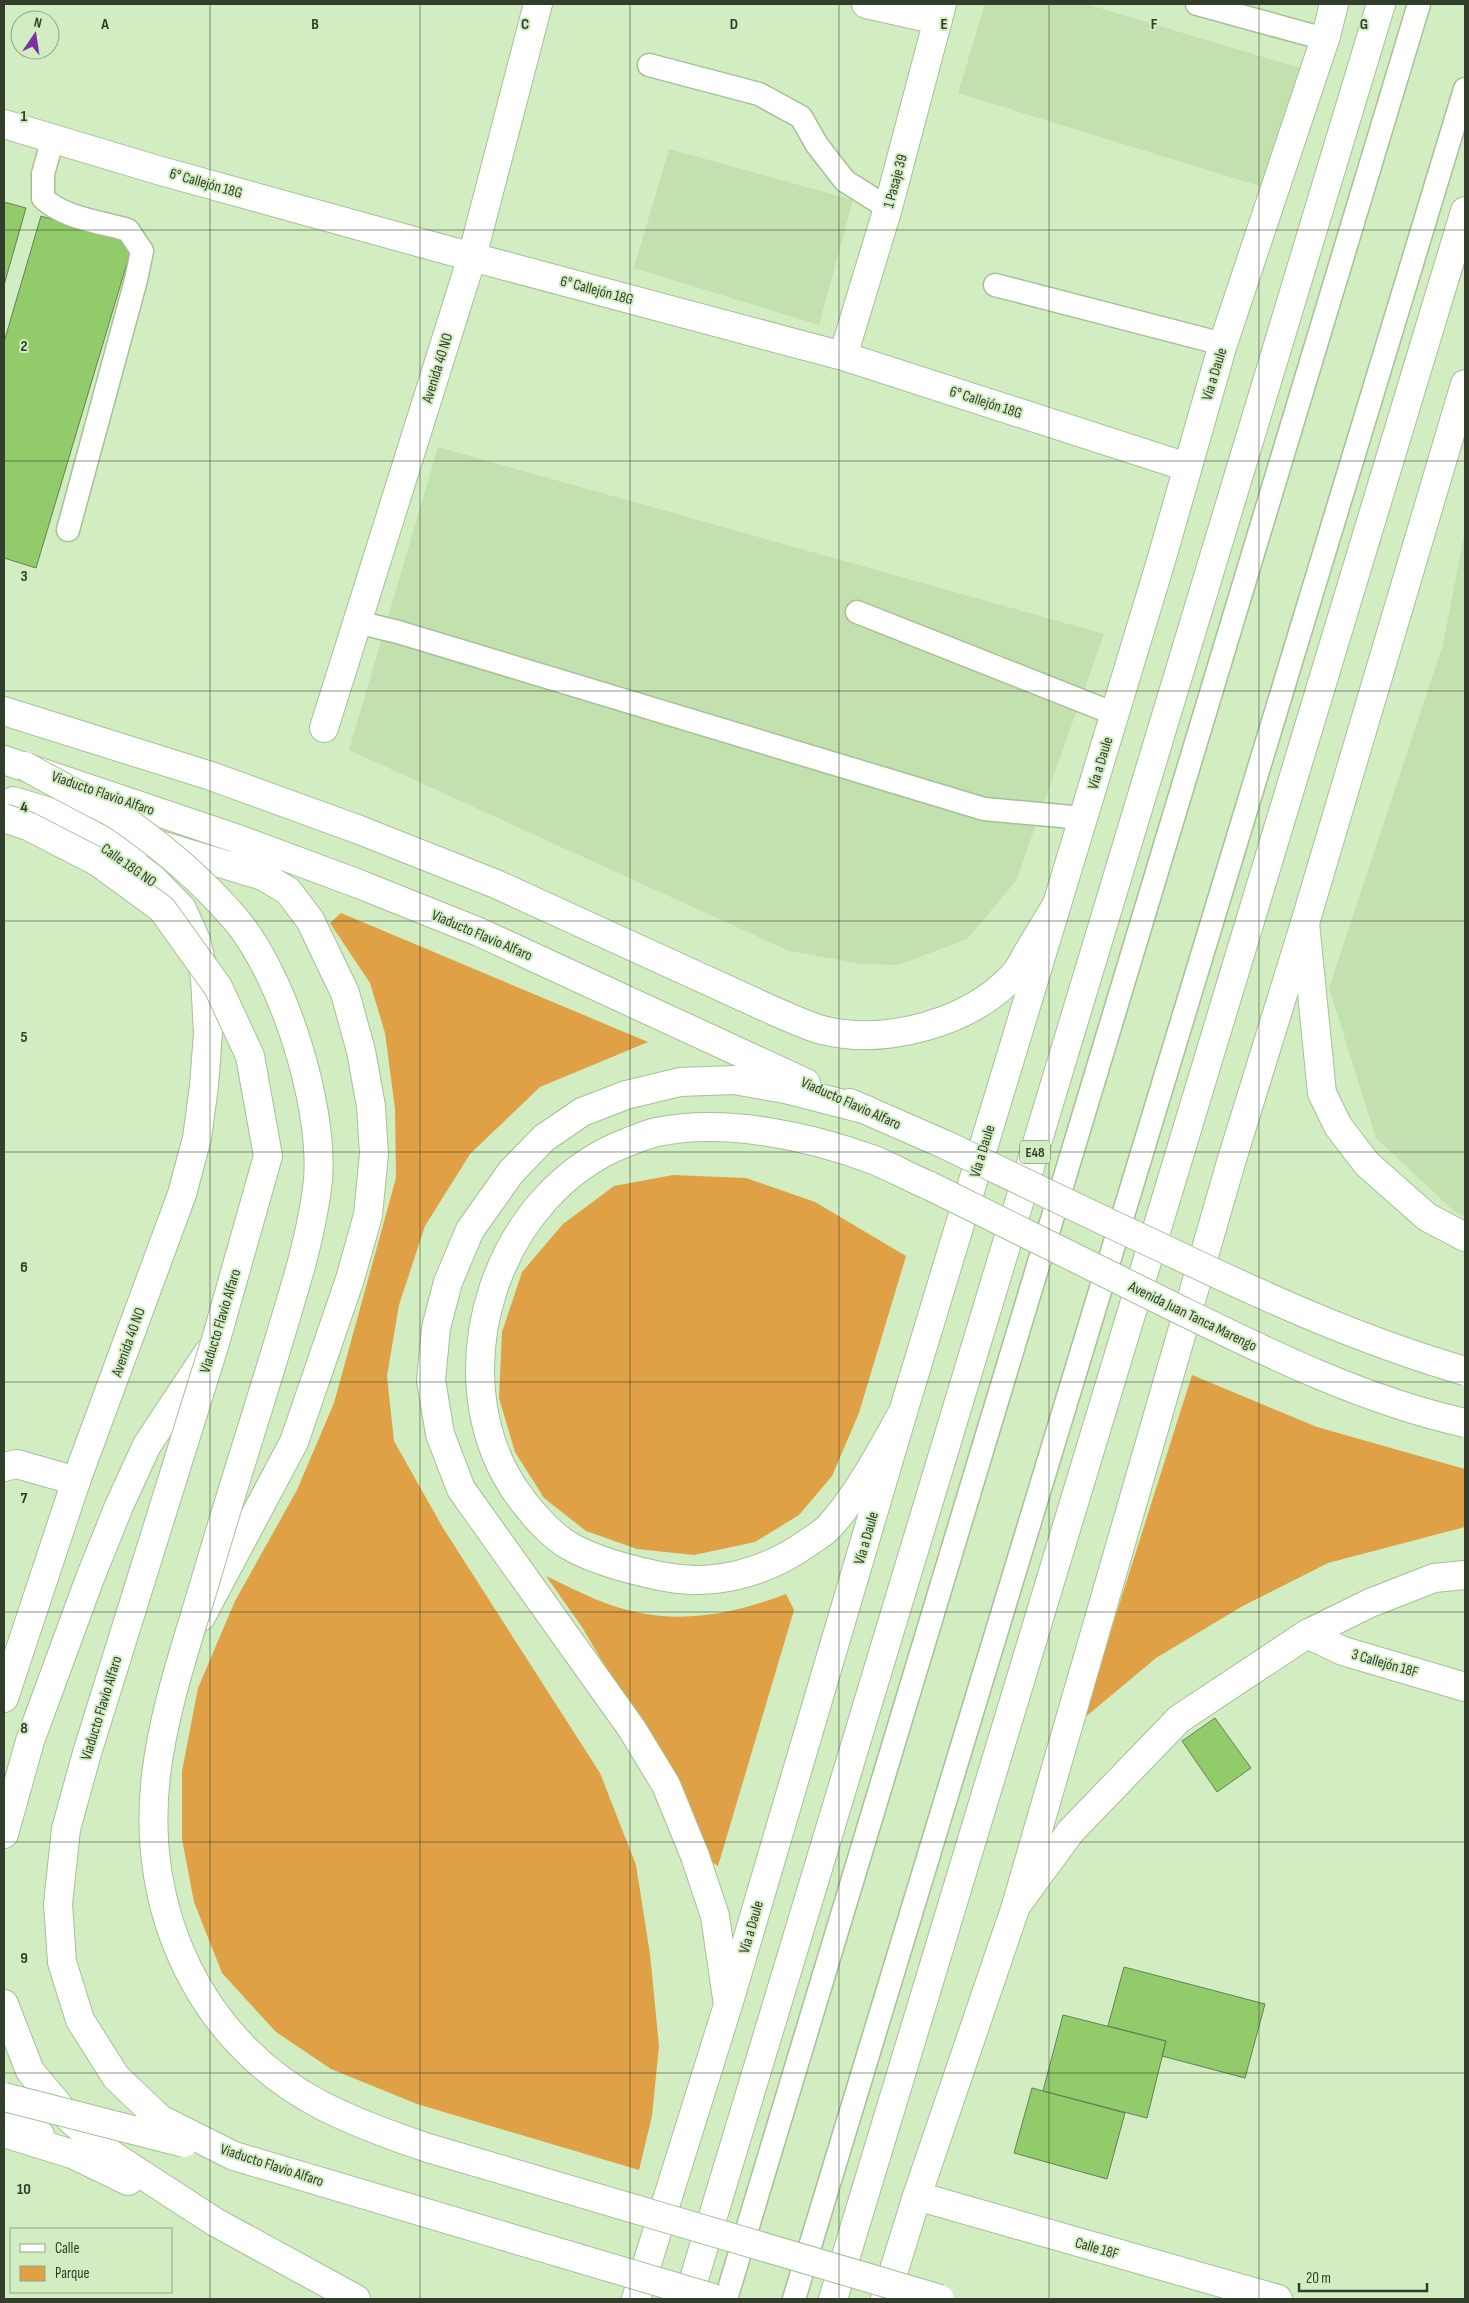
<svg xmlns="http://www.w3.org/2000/svg" width="1469" height="2303" font-family="'Sofia Sans Condensed',sans-serif">
<rect width="100%" height="100%" fill="#d1edc1"/>
<path fill="#c2e1af" d="M985,4H1086L1303,69L1266,188L958,93Z
M669,149L853,200L819,325L634,268Z
M438,447L1104,634L1016,881L967,939L898,965L862,964L789,951L349,750Z
M1465,530V1217L1455,1212L1376,1138L1329,988L1443,645Z"/>
<path fill="#e0a146" d="M341,913L648,1042L540,1087L470,1154L425,1226L399,1305L387,1376L394,1441L443,1528L600,1773L636,1865L650,1954L659,2046L652,2116L639,2170L417,2104L331,2069L276,2032L222,1973L194,1902L182,1839V1771L198,1688L235,1601L297,1490L334,1403L396,1178L395,1109L385,1033L370,983L330,923Z
M673,1175L746,1178L815,1202L906,1256L859,1413L832,1476L799,1515L755,1542L694,1555L637,1549L586,1531L544,1498L515,1452L499,1398L502,1332L522,1272L563,1224L614,1186Z
M1192,1375L1317,1427L1465,1469V1527L1328,1563L1241,1607L1156,1658L1083,1719Z
M546,1576C563,1584 579,1592 595,1599C661,1627 721,1619 786,1594L794,1610L718,1866L706,1858L636,1719L582,1627Z"/>
<path fill="#92cb69" stroke="#677f58" d="M4,202L26,208L4,285Z
M41,216L133,243L36,568L4,558V342Z
M1215,1718L1251,1768L1217,1792L1182,1741Z
M1124,1967L1265,2004L1245,2078L1162,2056L1166,2041L1108,2026Z
M1063,2015L1166,2041L1147,2118L1043,2091Z
M1032,2088L1125,2113L1107,2179L1014,2153Z"/>
<g fill="none" stroke-linecap="round" stroke-linejoin="round">
<g stroke="#a6c096" stroke-width="25">
<path id="service" d="M1197,4L1314,36H1326
M649,65L759,94L801,117L817,145L845,181L888,208
M53,138L43,174V198C63,218 101,222 128,230L142,251L136,280L68,530
M995,285L1223,344
M857,612L1115,714
M357,622L398,632L984,809L1083,818
M726,2299L1419,4
M794,2299L1465,89"/>
</g>
<g stroke="#a6c096" stroke-width="30">
<path id="minor" d="M866,4L938,20
M4,124L161,171L472,257L843,356L1187,467
M843,356L888,208L942,4
M324,728L472,257L538,4
M4,1467L17,1464L76,1481
M1307,1634L1343,1651L1465,1687
M917,2196L1278,2299"/>
</g>
<g stroke="#a6c096" stroke-width="30">
<path id="tertiary" d="M4,1698L76,1481L182,1194L197,1138L204,1086L208,1033L205,978L196,940L182,909L153,879L120,854L56,822"/>
</g>
<g stroke="#a6c096" stroke-width="30">
<path id="secondary" d="M636,2299L728,2005L903,1412L1161,561L1223,344L1326,36L1334,4
M885,2299L917,2196L1016,1906L1232,1159L1305,923L1465,384"/>
</g>
<g stroke="#a6c096" stroke-width="30">
<path id="primary" d="M4,711L211,776L357,829L496,884L776,1012C791,1018 807,1026 822,1030C885,1046 969,1023 1013,976C1019,970 1023,961 1027,954C1037,937 1047,921 1057,904
M4,760L235,838L359,884L479,932L806,1083
M13,801L263,876L288,891L310,920L345,993L361,1051L371,1106L374,1154L368,1215L350,1279L294,1442L201,1617
M1305,923L1322,1093L1338,1126L1367,1164L1427,1217L1465,1237
M850,1103L946,1145
M903,1412C881,1451 860,1492 830,1526C824,1533 814,1538 806,1544C763,1574 712,1587 660,1576C631,1570 599,1562 573,1548C550,1536 527,1508 513,1487C438,1370 497,1191 628,1142C637,1139 647,1134 657,1132C726,1118 809,1136 874,1160C893,1168 911,1178 930,1186
M4,1834L30,1741L90,1578L119,1506L147,1445L208,1353
M1016,1906L1071,1831L1179,1719L1307,1634L1370,1603L1434,1578L1465,1575
M4,2004L30,2071L70,2119L112,2155L215,2222L356,2299
M728,2005L715,1916L695,1856L666,1785L632,1729L461,1489L440,1434L431,1380L436,1328L448,1282L470,1230L511,1172L544,1138L582,1112L626,1095L680,1082L734,1080L785,1089L867,1110
M4,2111L40,2135
M4,2133L72,2154L128,2181
M688,2299L1381,4
M833,2299L1465,211"/>
</g>
<use href="#service" stroke="#fff" stroke-width="22"/>
<use href="#minor" stroke="#fff" stroke-width="28"/>
<use href="#tertiary" stroke="#fff" stroke-width="28"/>
<use href="#secondary" stroke="#fff" stroke-width="28"/>
<use href="#primary" stroke="#fff" stroke-width="28"/>
<g stroke="#a6c096" stroke-width="30" stroke-linecap="butt">
<path id="primary-bridge" d="M25,766C46,778 67,789 88,800C99,806 111,811 121,818C163,847 204,882 237,921C284,978 324,1106 318,1180C315,1208 309,1235 302,1262C272,1369 236,1475 205,1582C186,1646 164,1709 156,1775C140,1910 199,2041 321,2105C356,2123 392,2136 428,2148L940,2299
M4,818L28,826L98,862L162,909L218,987L250,1056L268,1156L215,1343L87,1753L66,1829L58,1904L62,1962L80,2020L116,2077L160,2119L234,2156L716,2299
M946,1145C1017,1179 1087,1213 1158,1246C1258,1294 1358,1340 1465,1371
M930,1186C1011,1226 1093,1267 1174,1307C1268,1353 1362,1400 1465,1423
M4,2097L184,2143"/>
</g>
<use href="#primary-bridge" stroke="#fff" stroke-width="28"/>
</g>
<path fill="none" stroke="#333d2c" stroke-width="1" stroke-opacity="0.55" d="M210,4V2299M420,4V2299M630,4V2299M839,4V2299M1049,4V2299M1259,4V2299M4,230H1465M4,461H1465M4,691H1465M4,921H1465M4,1152H1465M4,1382H1465M4,1612H1465M4,1842H1465M4,2073H1465"/>
<g text-anchor="middle" stroke-width="4" stroke-linejoin="round" paint-order="stroke">
<rect fill="#d1edc1" stroke="#627259" stroke-width="1" x="1020" y="1140.5" width="30" height="23" rx="4"/>
<g font-size="14" font-weight="bold" fill="#333d2c">
<text x="1035" y="1157">E48</text>
</g>
<g font-size="15" fill="#333d2c" stroke="#d1edc1">
<text transform="translate(895 181) rotate(-75)" y="5">1 Pasaje 39</text>
<text transform="translate(206 183) rotate(16)" y="5">6° Callejón 18G</text>
<text transform="translate(597 290) rotate(15)" y="5">6° Callejón 18G</text>
<text transform="translate(437 368) rotate(-73)" y="5">Avenida 40 NO</text>
<text transform="translate(1214 374) rotate(-73)" y="5">Vía a Daule</text>
<text transform="translate(986 402) rotate(18)" y="5">6° Callejón 18G</text>
<text transform="translate(1100 763) rotate(-73)" y="5">Vía a Daule</text>
<text transform="translate(103 793) rotate(19)" y="5">Viaducto Flavio Alfaro</text>
<text transform="translate(129 865) rotate(35)" y="5">Calle 18G NO</text>
<text transform="translate(482 935) rotate(23)" y="5">Viaducto Flavio Alfaro</text>
<text transform="translate(851 1103) rotate(24)" y="5">Viaducto Flavio Alfaro</text>
<text transform="translate(982 1151) rotate(-73)" y="5">Vía a Daule</text>
<text transform="translate(1193 1316) rotate(26)" y="5">Avenida Juan Tanca Marengo</text>
<text transform="translate(220 1321) rotate(-73)" y="5">Viaducto Flavio Alfaro</text>
<text transform="translate(128 1342) rotate(-70)" y="5">Avenida 40 NO</text>
<text transform="translate(866 1538) rotate(-74)" y="5">Vía a Daule</text>
<text transform="translate(1385 1663) rotate(16)" y="5">3 Callejón 18F</text>
<text transform="translate(101 1708) rotate(-73)" y="5">Viaducto Flavio Alfaro</text>
<text transform="translate(751 1927) rotate(-74)" y="5">Vía a Daule</text>
<text transform="translate(272 2165) rotate(18)" y="5">Viaducto Flavio Alfaro</text>
<text transform="translate(1097 2248) rotate(16)" y="5">Calle 18F</text>
</g>
</g>
<g font-size="16" text-anchor="middle" font-weight="bold" fill="#333d2c" stroke="#d1edc1" stroke-width="4" stroke-linejoin="round" paint-order="stroke">
<text x="105" y="29">A</text>
<text x="315" y="29">B</text>
<text x="525" y="29">C</text>
<text x="734" y="29">D</text>
<text x="944" y="29">E</text>
<text x="1154" y="29">F</text>
<text x="1364" y="29">G</text>
<text x="24" y="121">1</text>
<text x="24" y="351">2</text>
<text x="24" y="581">3</text>
<text x="24" y="812">4</text>
<text x="24" y="1042">5</text>
<text x="24" y="1272">6</text>
<text x="24" y="1503">7</text>
<text x="24" y="1733">8</text>
<text x="24" y="1963">9</text>
<text x="24" y="2194">10</text>
</g>
<rect width="1469" height="2303" fill="none" stroke="#333d2c" stroke-width="10"/>
<rect x="10" y="2228" width="162" height="65" fill="#d1edc1" stroke="#92a785"/>
<rect x="20" y="2244" width="25" height="8" fill="#ffffff" stroke="#92a785"/>
<text x="55" y="2253" font-size="15" fill="#333d2c">Calle</text>
<rect x="20" y="2266" width="25" height="15" fill="#e0a146" stroke="#92a785"/>
<text x="55" y="2278" font-size="15" fill="#333d2c">Parque</text>
<g transform="translate(35 35) rotate(13)"><circle r="24" fill="#d1edc1" stroke="#92a785"/>
<path d="M0-4L9 19L0 12L-9 19Z" fill="#7e2fa0"/>
<text y="-8" font-size="14" font-weight="bold" text-anchor="middle" fill="#333d2c">N</text>
</g>
<path d="M1299 2283v8h128v-8" fill="none" stroke="#333d2c" stroke-width="2.5"/>
<text x="1306" y="2283" font-size="15" fill="#333d2c" stroke="#d1edc1" stroke-width="4" paint-order="stroke">20 m</text>
</svg>
